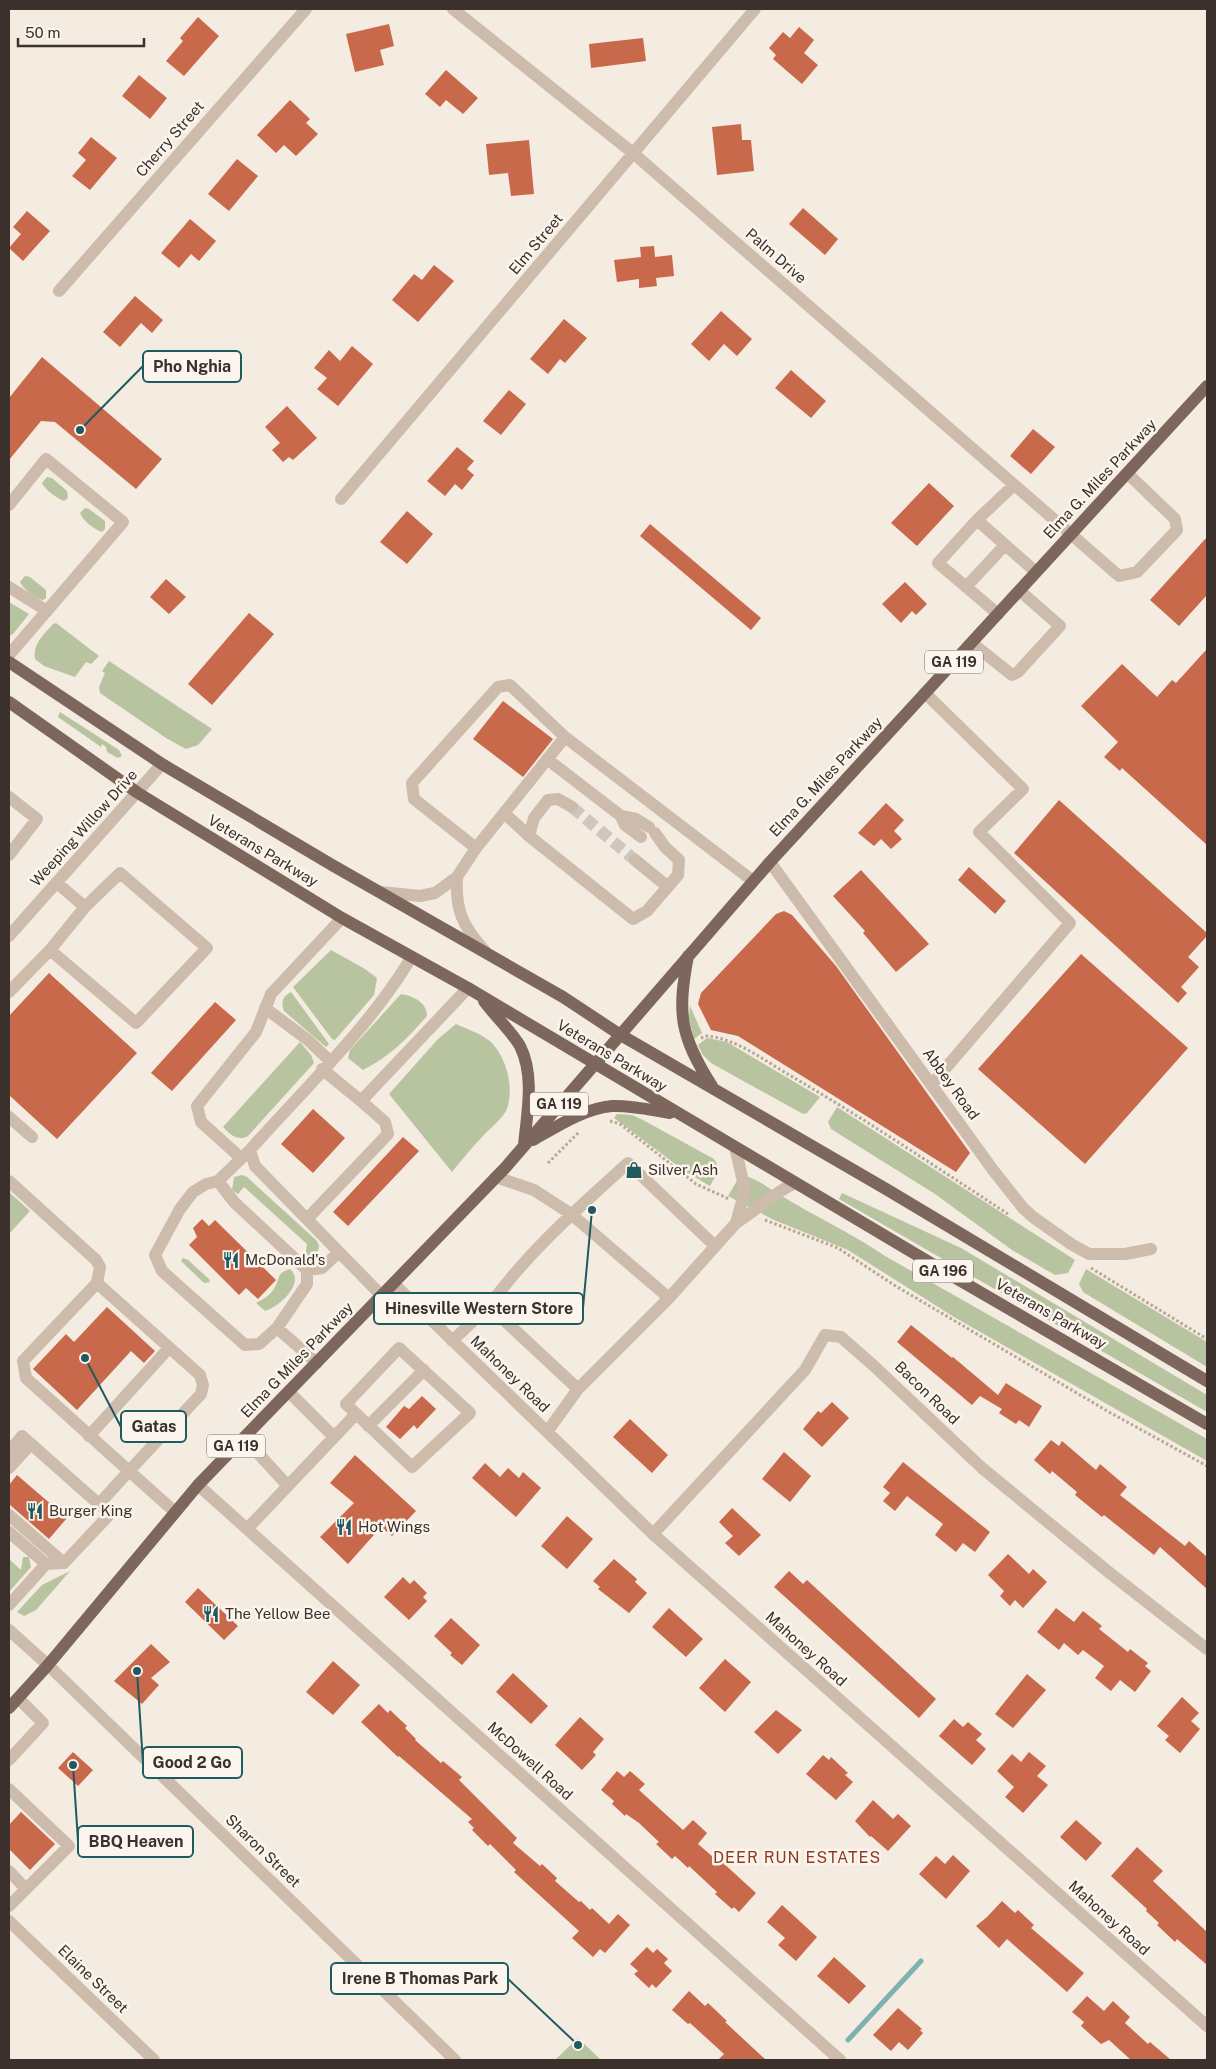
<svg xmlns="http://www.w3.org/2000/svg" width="1216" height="2069" font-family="'Public Sans',sans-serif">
<rect width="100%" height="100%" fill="#f4ebe1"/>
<path fill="#b8c4a0" d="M47,477L52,478L67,491L68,498L64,501C57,498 45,490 42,483Z
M85,508L89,509L105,521V529L102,532C94,529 83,521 80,513Z
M25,576L30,577L46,590V598L43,600C35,598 23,589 20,582Z
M9,602L29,614L13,634L9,636Z
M56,623L99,656L91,664L86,662L75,677L44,666L35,659C32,645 44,634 53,624Z
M109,661L212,729L198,745L186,749L166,738L100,693L99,687L105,673L102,671Z
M60,712L119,750L122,756L118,758L107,752L106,747L102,744L101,747L58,717Z
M331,950L365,969L377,978L374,995L335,1040L332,1039L293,987Z
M291,992L329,1044L326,1047L284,1011C281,1002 282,997 291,992Z
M401,994C413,996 427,1002 427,1016C408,1038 389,1057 363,1070L348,1058L350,1050Z
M690,1006L702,1033L694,1039L689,1018Z
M456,1024C467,1029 482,1034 491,1042C507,1058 515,1090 506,1111C501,1120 489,1129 482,1137C471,1148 462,1160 452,1172L389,1094L438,1039Z
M707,1038L727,1042L820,1097L807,1113L803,1114L711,1063L702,1054L698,1045Z
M300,1042L311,1055L314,1063L248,1136C237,1142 230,1134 223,1127Z
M837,1107L1075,1260L1068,1273L1055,1275L1012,1250L935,1194L831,1129L828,1122Z
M617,1114L632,1115L643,1120L714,1159L717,1164L716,1175L710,1186L686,1172L614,1118Z
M242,1175L247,1177L316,1240L319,1245C318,1253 317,1257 310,1260L305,1257L307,1244L244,1187L238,1194L232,1190L234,1177Z
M745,1176C760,1180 772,1191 785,1198C818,1218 853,1234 885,1256L1207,1439V1461L954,1317L848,1250L774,1220L728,1196L738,1179Z
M9,1192L30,1211L9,1234Z
M842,1193L961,1248L1207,1395V1412L839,1199Z
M183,1258L188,1260L209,1279L210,1282L204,1283L181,1261Z
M290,1269C306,1283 279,1307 265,1311L256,1303C263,1299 269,1297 275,1287C281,1276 276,1274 290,1269Z
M1086,1269L1207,1342V1367L1083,1292L1079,1284Z
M23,1557H29L31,1567L9,1592V1559L21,1570Z
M70,1571L36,1610L24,1616L17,1612L42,1585Z
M578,2038L601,2060H555Z"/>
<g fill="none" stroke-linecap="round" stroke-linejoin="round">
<path stroke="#7fb0b2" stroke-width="5" d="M848,2040L921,1961"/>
</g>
<path fill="#c8694b" d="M198,17L219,36L184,76L166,61L183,41L180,38Z
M389,24L394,46L380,50L384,65L355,72L346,34Z
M799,27L814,40L804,53L818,65L802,84L773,59L776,55L769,48L783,32L790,38Z
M643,38L646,61L591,68L589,44Z
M446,70L478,98L463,114L446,100L440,107L425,94Z
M139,75L167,98L150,119L122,96Z
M290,100L310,119L306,123L318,134L296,156L284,145L276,153L257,135Z
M741,124L742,140H751L754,171L717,175L712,127Z
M91,137L117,158L90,190L72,176L86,160L78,153Z
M529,140L534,194L511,196L508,173L489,175L486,144Z
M237,159L258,176L229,211L208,194Z
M803,208L838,239L825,255L789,224Z
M27,211L50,231L23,261L9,248L21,234L13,227Z
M190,219L216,241L199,261L191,254L179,268L161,253Z
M654,246L655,257L672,255L674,276L656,278L657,286L639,288V279L617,282L614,260L641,257L640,247Z
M434,265L454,281L418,322L392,300L414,274L422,280Z
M135,296L163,320L152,333L141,323L120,347L103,332Z
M721,311L752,339L737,356L724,344L709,361L691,344Z
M564,319L587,338L565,363L560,359L548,374L530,359Z
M352,346L373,364L338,406L317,389L327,378L314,368L329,350L340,361Z
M42,357L162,459L136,489L55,422L41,421L9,460V398Z
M791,370L826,401L811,418L775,388Z
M509,390L526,404L501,435L483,421Z
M287,406L317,438L293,460L289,457L283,462L272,450L280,443L265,427Z
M1033,429L1055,447L1031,474L1010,456Z
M457,447L474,461L467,469L474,475L462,490L455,484L445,496L427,481Z
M929,483L954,506L917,546L891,523Z
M407,511L433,534L407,564L380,542Z
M650,524L761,618L751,630L640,536Z
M1207,537V595L1179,626L1150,600Z
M166,579L186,597L169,614L150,597Z
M905,582L927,604L916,615L912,611L901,623L882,604Z
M249,613L274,634L212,705L188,684Z
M1207,649V845L1122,768L1120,771L1104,757L1118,742L1081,706L1122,664L1157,697L1172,680L1176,683Z
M503,701L553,739L523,777L473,739Z
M1059,800L1207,933V936L1188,957L1199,967L1181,987L1187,993L1178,1003L1014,853Z
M886,803L904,820L894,831L902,839L891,849L881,839L874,846L858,833Z
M969,867L1006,901L995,914L958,880Z
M861,870L929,944L896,972L863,933L865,931L833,896Z
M784,911L792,915L836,966L970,1153L956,1172L738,1036L711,1030L698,1004L701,993L776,914Z
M1081,954L1188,1048L1085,1164L978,1069Z
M49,973L137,1053L57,1139L9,1095V1016Z
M215,1002L236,1020L172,1091L151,1073Z
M313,1109L345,1138L313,1173L281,1144Z
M403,1137L419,1151L348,1226L333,1212Z
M202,1219L209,1226L215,1220L276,1280L258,1299L246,1288L239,1295L189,1245L197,1237L193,1228Z
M107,1307L155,1351L144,1363L131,1351L77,1410L33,1369L66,1334L74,1342Z
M911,1325L952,1358L953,1357L998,1395L1006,1383L1042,1406L1029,1427L1019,1420L1016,1424L999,1413L1002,1409L980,1396L972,1405L897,1342Z
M422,1396L436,1409L417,1429L414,1425L400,1439L386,1427L404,1406L409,1409Z
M832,1402L849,1418L822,1447L803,1429L818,1411L821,1413Z
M630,1419L668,1455L652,1473L613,1437Z
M1051,1440L1059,1446L1062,1441L1096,1470L1100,1464L1127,1487L1120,1495L1185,1546L1189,1541L1207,1557V1589L1160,1547L1154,1555L1104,1515L1102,1517L1075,1495L1077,1492L1052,1471L1050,1474L1034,1460Z
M784,1452L811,1476L790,1502L762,1479Z
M355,1455L416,1511L392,1536L381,1527L348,1564L320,1537L354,1503L330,1483Z
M903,1462L990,1532L975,1552L963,1543L956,1552L935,1535L943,1524L907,1496L895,1511L883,1501L890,1493L883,1487Z
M485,1463L500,1477L508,1468L519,1478L523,1472L541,1488L516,1517L472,1478Z
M17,1475L67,1518L49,1539L9,1504V1485Z
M732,1508L761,1535L739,1556L725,1543L733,1536L719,1522Z
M567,1516L593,1539L567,1569L541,1546Z
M1008,1554L1029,1574L1033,1569L1047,1582L1023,1608L1015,1600L1010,1606L1000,1596L1004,1591L988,1575Z
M614,1559L637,1579L635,1582L647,1593L629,1613L598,1589L600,1587L593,1581Z
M789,1571L803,1584L807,1580L936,1699L919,1718L774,1587Z
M403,1577L410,1584L414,1580L427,1593L423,1597L427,1601L409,1620L384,1597Z
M198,1588L238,1626L224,1640L185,1602Z
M669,1608L703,1639L686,1657L652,1627Z
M1056,1608L1074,1622L1083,1611L1102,1626L1099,1629L1128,1652L1130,1649L1148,1663L1145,1666L1151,1671L1135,1692L1120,1680L1111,1691L1095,1678L1104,1666L1083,1650L1078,1655L1064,1643L1059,1650L1037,1632Z
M451,1618L480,1645L462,1665L450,1655L452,1653L434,1636Z
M151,1644L170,1662L151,1678L159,1685L142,1704L114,1681Z
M725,1659L751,1682L725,1712L699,1688Z
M333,1661L360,1685L333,1715L306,1692Z
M513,1673L548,1706L531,1724L496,1692Z
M1027,1674L1046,1690L1013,1728L995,1714Z
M1182,1697L1199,1713L1191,1721L1200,1729L1180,1753L1165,1740L1169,1736L1157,1726Z
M379,1704L388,1713L390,1710L407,1726L405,1728L416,1739L415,1740L441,1763L443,1761L462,1777L459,1780L517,1838L513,1843L540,1866L542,1864L557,1878L555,1881L579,1902L581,1901L590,1910L592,1908L609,1924L618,1914L630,1925L605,1953L600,1949L593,1957L572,1938L579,1931L514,1872L516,1870L490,1844L488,1846L472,1830L474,1828L468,1822L472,1819L399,1756L398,1757L361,1722Z
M776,1710L802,1730L778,1754L754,1732Z
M580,1717L604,1739L593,1752L596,1755L582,1770L555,1745Z
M954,1719L963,1727L968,1722L982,1734L976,1740L986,1749L972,1765L939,1736Z
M73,1752L93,1770L78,1786L58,1768Z
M1029,1752L1046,1766L1037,1776L1048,1785L1023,1813L1005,1797L1014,1787L997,1771L1012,1754L1021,1762Z
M823,1755L829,1760L831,1757L848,1773L845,1775L853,1782L836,1800L806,1774Z
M617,1771L624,1777L630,1771L645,1784L639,1790L683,1830L693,1820L707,1833L698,1844L720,1863L721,1861L756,1893L739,1912L734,1907L732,1909L715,1894L717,1892L689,1866L688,1868L675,1856L672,1859L656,1844L659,1842L639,1823L626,1814L625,1816L612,1804L614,1801L601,1790Z
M873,1800L893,1819L898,1814L911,1826L888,1851L871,1836L870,1837L855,1821Z
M21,1812L55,1844L30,1870L9,1849V1825Z
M1076,1820L1102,1843L1086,1861L1060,1837Z
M1137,1847L1163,1871L1153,1881L1207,1932V1965L1177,1939L1175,1942L1157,1925L1159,1923L1146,1911L1147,1909L1111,1876Z
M953,1855L970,1871L946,1899L919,1874L936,1856L945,1864Z
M1002,1901L1015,1913L1018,1910L1034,1925L1031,1928L1084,1973L1067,1992L1007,1939L999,1948L976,1926L987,1917Z
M782,1905L817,1937L796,1961L778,1945L785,1938L767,1922Z
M647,1947L653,1953L657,1949L668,1959L664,1963L672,1971L656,1988L652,1984L649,1988L634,1974L638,1971L630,1964Z
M834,1957L866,1986L849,2004L817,1976Z
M689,1991L705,2006L708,2003L727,2021L725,2022L766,2060H718L724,2054L690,2023L688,2024L672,2010Z
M1087,1996L1104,2011L1113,2001L1130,2017L1125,2023L1148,2044L1150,2042L1171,2060H1131L1109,2040L1101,2044L1081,2026L1084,2022L1072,2012Z
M898,2008L922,2029L920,2030L923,2033L908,2050L899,2042L891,2051L873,2035Z"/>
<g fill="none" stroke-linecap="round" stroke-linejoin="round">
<path stroke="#cfc6bd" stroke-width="12" stroke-dasharray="12 6" stroke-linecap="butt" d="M572,807L635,860"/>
<path stroke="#b9a596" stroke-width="3" stroke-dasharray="2.5 2.5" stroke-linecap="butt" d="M701,1038L706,1036C736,1038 765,1061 791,1076C865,1119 936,1167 1008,1214
M610,1121L620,1124L696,1184L729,1199
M548,1163L578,1133
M765,1220L838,1248L894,1285L1109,1412L1207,1466
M1091,1268L1207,1339"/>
<path stroke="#cdbbac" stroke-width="12" d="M453,9L633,153L1119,576L1137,572L1177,530L1175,519L1128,474
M59,291L306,9
M341,499L755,9
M9,505L46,459L123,522L9,655
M977,520L1036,572
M9,587L47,611
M966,587L1005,545
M998,614L938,563L977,520L1014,485
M972,643L1012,675L1018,672L1060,626L1020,591
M925,693L1023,789L979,832L1070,923L932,1084
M547,759L621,816L636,819L649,827
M9,797L37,819L9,855
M504,813L529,836L633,919L647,911L678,875L679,860L665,847L655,833
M621,816L625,825L641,837
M529,836L534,818L548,800L558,799L572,807
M476,848L414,799L412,783L498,687L510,685L565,737
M635,860L668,887
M770,862L993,1170L1023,1208L1033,1217L1071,1244L1089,1254H1125L1151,1249
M457,877L476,848L565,737L753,881
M381,892L420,896L435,893L457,877C455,910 463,927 485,951
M9,936L162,764
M50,950L136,1023L207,948L120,873L85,907L57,883
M9,992L50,950L85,907
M265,1008L308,1040L330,1061
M322,1069L361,1101
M9,1117L32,1137
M735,1147L745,1190L736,1223C757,1210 773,1193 795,1183
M241,1158L201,1122L197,1106L256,1032L271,994L342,918
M9,1181L96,1260L100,1267L97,1283
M218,1181L234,1202L307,1270V1284L277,1328L259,1344L245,1345L162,1271L155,1255L180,1209L193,1192L206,1184L218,1181L250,1150
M307,1219L388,1134L385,1122L361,1101L468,988
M307,1270L322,1268L339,1252
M97,1283L200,1375L203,1385L201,1394L129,1471L26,1378L23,1361Z
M394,1284L653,1534L1207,2026
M382,1296L255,1166L250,1150C305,1088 368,1029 411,958
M669,1298L736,1223
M489,1306C528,1252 578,1208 628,1163L715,1246
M277,1328L317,1363
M452,1341L489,1306L578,1389L669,1298L571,1214L534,1190L496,1177
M399,1348L470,1413L412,1467L346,1404Z
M289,1392L334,1437
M368,1426L424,1370
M547,1432L578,1389
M89,1436L169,1348
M244,1438L288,1486
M9,1452L22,1436L110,1514L64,1563L46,1564L9,1532
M9,1468L31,1444
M198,1485L840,2060
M99,1504L129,1471L175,1512
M9,1515L64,1563
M247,1529L356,1414
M653,1534L805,1370L825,1335L841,1337L874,1366L982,1468L1111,1574L1207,1649
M9,1605L46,1564
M9,1630L48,1665L455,2060
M9,1760L43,1723L18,1698
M9,1789L69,1846L9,1906
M9,1871L26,1889
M9,1921L154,2060"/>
<path stroke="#7d675c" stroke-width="12" d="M9,662L162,764L332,865L563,997L619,1034L886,1189L1207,1381
M9,702L138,793L342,918L468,988L949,1274L1207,1424
M688,956C677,1014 680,1036 712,1086
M484,1001C494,1015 512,1032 520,1046C535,1076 527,1113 524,1145
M533,1140C556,1127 585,1108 612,1106C631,1105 651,1110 670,1113
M9,1708L48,1665L198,1485L505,1168L770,862L1207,386"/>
</g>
<defs>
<g id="shop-bare" transform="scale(1.35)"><path d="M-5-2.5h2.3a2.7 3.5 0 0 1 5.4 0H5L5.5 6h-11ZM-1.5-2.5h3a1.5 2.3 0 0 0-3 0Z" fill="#1f5a5e" stroke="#fbf5ee" stroke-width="2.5" paint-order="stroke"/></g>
<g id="restaurant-bare" transform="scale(1.35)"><path d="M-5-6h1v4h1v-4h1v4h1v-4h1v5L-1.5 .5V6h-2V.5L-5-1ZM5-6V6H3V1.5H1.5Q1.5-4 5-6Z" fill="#1f5a5e" stroke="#fbf5ee" stroke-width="2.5" paint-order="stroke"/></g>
</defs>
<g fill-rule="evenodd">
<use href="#shop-bare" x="634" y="1170"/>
<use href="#restaurant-bare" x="231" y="1260"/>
<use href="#restaurant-bare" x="35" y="1511"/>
<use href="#restaurant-bare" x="344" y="1527"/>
<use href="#restaurant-bare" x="211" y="1614"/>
</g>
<g text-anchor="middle" stroke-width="5" stroke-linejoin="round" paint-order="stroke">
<g fill="#fbf5ee" stroke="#756b66" stroke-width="1">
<rect x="925" y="650.5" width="58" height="23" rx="4"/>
<rect x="530" y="1092.5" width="58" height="23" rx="4"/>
<rect x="913" y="1259.5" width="60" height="23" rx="4"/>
<rect x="207" y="1434.5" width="58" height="23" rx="4"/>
</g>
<g font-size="14" font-weight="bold" fill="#3b302b">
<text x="954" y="667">GA 119</text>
<text x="559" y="1109">GA 119</text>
<text x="943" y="1276">GA 196</text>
<text x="236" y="1451">GA 119</text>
</g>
<g font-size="15" fill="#3b302b" stroke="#fbf5ee">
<text transform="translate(170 139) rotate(-49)" y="5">Cherry Street</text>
<text transform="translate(536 244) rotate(-50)" y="5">Elm Street</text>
<text transform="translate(776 256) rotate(41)" y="5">Palm Drive</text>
<text transform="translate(1100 479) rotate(-47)" y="5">Elma G. Miles Parkway</text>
<text transform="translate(826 777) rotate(-47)" y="5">Elma G. Miles Parkway</text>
<text transform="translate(84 828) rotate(-48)" y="5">Weeping Willow Drive</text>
<text transform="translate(263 851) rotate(31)" y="5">Veterans Parkway</text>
<text transform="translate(612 1056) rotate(31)" y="5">Veterans Parkway</text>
<text transform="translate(951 1084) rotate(54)" y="5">Abbey Road</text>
<text transform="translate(1051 1314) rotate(30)" y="5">Veterans Parkway</text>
<text transform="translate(297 1360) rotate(-46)" y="5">Elma G Miles Parkway</text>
<text transform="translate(510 1374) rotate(44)" y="5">Mahoney Road</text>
<text transform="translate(927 1393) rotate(44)" y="5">Bacon Road</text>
<text transform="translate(806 1649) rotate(42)" y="5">Mahoney Road</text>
<text transform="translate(530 1761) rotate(42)" y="5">McDowell Road</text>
<text transform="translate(263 1851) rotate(44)" y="5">Sharon Street</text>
<text transform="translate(1109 1918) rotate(42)" y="5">Mahoney Road</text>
<text transform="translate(93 1979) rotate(44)" y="5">Elaine Street</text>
</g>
<g font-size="15" fill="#3b302b" stroke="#fbf5ee" text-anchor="start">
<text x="648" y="1175">Silver Ash</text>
<text x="245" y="1265">McDonald's</text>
<text x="49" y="1516">Burger King</text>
<text x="358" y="1532">Hot Wings</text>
<text x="225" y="1619">The Yellow Bee</text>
</g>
<g font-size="16" letter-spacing="1" fill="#8c3b22" stroke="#fbf5ee">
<text x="797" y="1863">DEER RUN ESTATES</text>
</g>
</g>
<path fill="none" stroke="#1f5a5e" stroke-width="2" d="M80 430L143 366M592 1210L583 1308M85 1358L121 1427M137 1671L143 1763M73 1765L78 1841M578 2045L508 1979"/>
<g fill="#1f5a5e" stroke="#fbf5ee" stroke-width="2">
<circle cx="80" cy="430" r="5"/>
<circle cx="592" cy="1210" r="5"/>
<circle cx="85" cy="1358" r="5"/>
<circle cx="137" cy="1671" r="5"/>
<circle cx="73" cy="1765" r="5"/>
<circle cx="578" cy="2045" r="5"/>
</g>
<g fill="#fbf5ee" stroke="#1f5a5e" stroke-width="2">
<rect x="143" y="351" width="98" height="31" rx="5"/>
<rect x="374" y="1293" width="209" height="31" rx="5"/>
<rect x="121" y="1411" width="65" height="31" rx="5"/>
<rect x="143" y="1747" width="99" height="31" rx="5"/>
<rect x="78" y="1826" width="115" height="31" rx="5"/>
<rect x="331" y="1963" width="177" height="31" rx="5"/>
</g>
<g font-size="16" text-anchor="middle" font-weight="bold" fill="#3b302b">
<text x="192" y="372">Pho Nghia</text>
<text x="479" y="1314">Hinesville Western Store</text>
<text x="154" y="1432">Gatas</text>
<text x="192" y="1768">Good 2 Go</text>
<text x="136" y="1847">BBQ Heaven</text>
<text x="420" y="1984">Irene B Thomas Park</text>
</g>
<rect width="1216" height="2069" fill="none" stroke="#3b302b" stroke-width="20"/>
<path d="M18 38v8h126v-8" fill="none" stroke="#3b302b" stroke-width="2.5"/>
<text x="25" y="38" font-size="15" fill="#3b302b" stroke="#fbf5ee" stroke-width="4" paint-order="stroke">50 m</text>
</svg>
